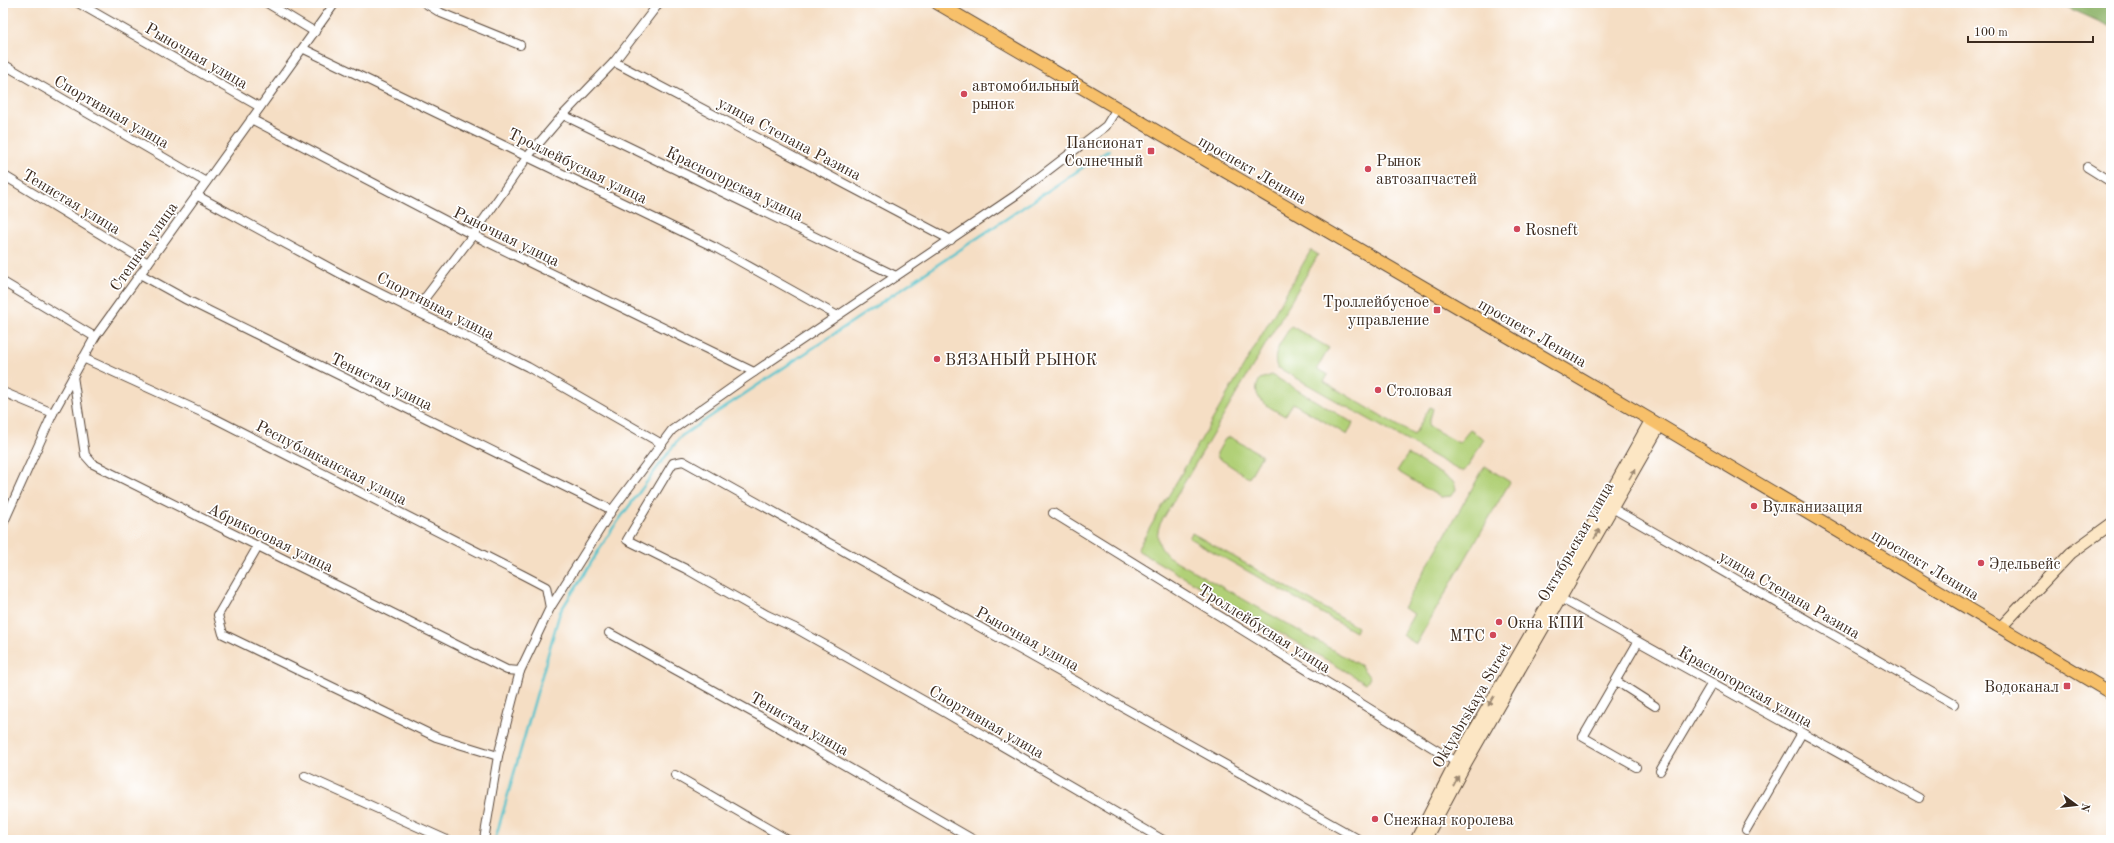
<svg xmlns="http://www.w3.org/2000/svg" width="2114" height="843" font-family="'Old Standard TT',serif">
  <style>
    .green { fill: #b1d077; stroke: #767d4a }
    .forest { fill: #8cb268; stroke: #646e43 }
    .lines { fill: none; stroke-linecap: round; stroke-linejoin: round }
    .stream { stroke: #56c3cc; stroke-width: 2.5 }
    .street-casing { stroke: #574537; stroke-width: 10 }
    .secondary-casing { stroke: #574537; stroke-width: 13 }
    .primary-casing { stroke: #574537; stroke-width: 14 }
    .street { stroke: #fff; stroke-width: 8 }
    .secondary { stroke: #fce6c4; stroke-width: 11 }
    .primary { stroke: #f7c06b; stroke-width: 12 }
    .oneway { fill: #9c8871 }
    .poi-dot { fill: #d1495b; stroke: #fff; stroke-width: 1.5 }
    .labels { text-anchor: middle; stroke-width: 3.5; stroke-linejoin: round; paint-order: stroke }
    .street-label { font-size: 16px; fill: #3b2a1e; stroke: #fff }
    .poi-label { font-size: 16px; fill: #3b2a1e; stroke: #fff; text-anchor: start }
  </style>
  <rect width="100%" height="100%" fill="#fff"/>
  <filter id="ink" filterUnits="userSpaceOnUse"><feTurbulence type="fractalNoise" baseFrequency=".025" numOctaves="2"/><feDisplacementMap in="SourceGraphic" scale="8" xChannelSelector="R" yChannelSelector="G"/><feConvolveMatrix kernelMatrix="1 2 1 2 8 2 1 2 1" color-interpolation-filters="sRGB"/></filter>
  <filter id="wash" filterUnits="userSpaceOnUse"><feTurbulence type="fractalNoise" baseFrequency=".012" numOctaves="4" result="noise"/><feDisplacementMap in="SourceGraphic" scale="16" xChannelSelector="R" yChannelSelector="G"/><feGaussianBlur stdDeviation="0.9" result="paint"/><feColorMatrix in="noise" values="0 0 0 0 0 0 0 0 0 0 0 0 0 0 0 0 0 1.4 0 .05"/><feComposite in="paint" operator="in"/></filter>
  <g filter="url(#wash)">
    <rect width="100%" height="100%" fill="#f5dec4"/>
    <g class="green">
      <path d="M 1311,250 L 1318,255 L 1160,524 C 1155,537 1158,547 1169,557 L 1361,666 L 1370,678 L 1366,683 L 1137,550 Z"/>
      <path d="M 1291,326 L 1329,348 L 1317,369 L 1328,375 L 1324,382 L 1414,435 L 1430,407 L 1433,409 L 1428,426 L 1459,443 L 1470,430 L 1484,439 L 1467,468 L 1463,471 L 1458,470 L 1277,367 C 1271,353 1284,338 1291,326 Z"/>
      <path d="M 1272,375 L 1353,423 L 1347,435 L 1293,403 L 1285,416 C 1270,407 1248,399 1260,379 Z"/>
      <polygon points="1230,437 1262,455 1249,478 1217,457 1217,453 1225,439"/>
      <polygon points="1408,454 1454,482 1456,489 1452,496 1440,497 1397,471"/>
      <polygon points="1485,466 1510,482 1416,644 1402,635 1414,614 1403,608"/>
      <polygon points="1192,533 1357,627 1355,632 1189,538"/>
    </g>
    <polygon class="forest" points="2058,3 2111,3 2111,27"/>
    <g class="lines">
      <polyline class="stream" points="495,840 560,612 613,528 680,437 1109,150"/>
    </g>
  </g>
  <g filter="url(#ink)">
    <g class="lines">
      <g class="street-casing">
        <g id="street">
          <polyline points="78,3 260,107"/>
          <polyline points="267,3 315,32"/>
          <polyline points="425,3 441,13 520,45"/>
          <polyline points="304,49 716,248 836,315"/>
          <polyline points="614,62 951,240"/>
          <polyline points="3,64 206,182"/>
          <polyline points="563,115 896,276"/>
          <polyline points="251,119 473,235 754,372"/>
          <polyline points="2087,167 2111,182"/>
          <polyline points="3,175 148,263"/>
          <polyline points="196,195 341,274 528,367 662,444"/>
          <polyline points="140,274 187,300 612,510"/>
          <polyline points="3,282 95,337"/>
          <polyline points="415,311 473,235 528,156 563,115 614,62 659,3"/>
          <polyline points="83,358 210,416 523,575 546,587 550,608"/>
          <polyline points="73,376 85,455 93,464 507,670 520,671"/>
          <polyline points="3,392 53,413"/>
          <polyline points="1612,508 1954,704"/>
          <polyline points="1053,513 1459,764"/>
          <polyline points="3,524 53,413 95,337 335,3"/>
          <polyline points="258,546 218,615 223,634 436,737 498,756"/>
          <polyline points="1560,598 1919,798"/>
          <polyline points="609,633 761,717 974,840"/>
          <polyline points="1616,681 1655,706"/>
          <polyline points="1636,767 1583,737 1638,642"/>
          <polyline points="1660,771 1712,683"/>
          <polyline points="675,775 788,840"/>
          <polyline points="305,776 447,840"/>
          <polyline points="1746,830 1802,733"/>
          <polyline points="484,840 498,756 520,671 550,608 612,510 672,430 744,379 1016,195 1106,126 1117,108"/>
          <polyline points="1163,840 944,712 795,628 767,615 686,569 627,540 673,463 683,461 1360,840"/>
        </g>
      </g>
      <g class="secondary-casing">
        <g id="secondary">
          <polyline points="2001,627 2071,553 2111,524"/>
          <polyline points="1416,840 1456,762 1553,595 1651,420"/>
          <polyline points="1425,840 1467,761 1660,425"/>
        </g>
      </g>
      <g class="primary-casing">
        <polyline id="primary" points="937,3 1651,420 2111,693"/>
      </g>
      <use href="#street" class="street"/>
      <use href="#secondary" class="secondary"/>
      <use href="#primary" class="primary"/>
    </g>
    <defs><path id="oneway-solid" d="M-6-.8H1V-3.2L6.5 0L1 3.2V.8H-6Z"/></defs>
    <g class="oneway">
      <use href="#oneway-solid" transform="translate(1632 474) rotate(-60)"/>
      <use href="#oneway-solid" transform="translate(1597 534) rotate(-60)"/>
      <use href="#oneway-solid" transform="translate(1491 701) rotate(120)"/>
      <use href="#oneway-solid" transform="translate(1456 781) rotate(-61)"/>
    </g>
  </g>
  <g class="poi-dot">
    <circle cx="964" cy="94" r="4"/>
    <rect x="1147" y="147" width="8" height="8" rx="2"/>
    <circle cx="1368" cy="169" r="4"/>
    <circle cx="1517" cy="229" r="4"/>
    <rect x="1433" y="306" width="8" height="8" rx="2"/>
    <circle cx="937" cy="359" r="4"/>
    <circle cx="1378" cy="390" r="4"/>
    <circle cx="1754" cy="506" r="4"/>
    <circle cx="1981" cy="563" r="4"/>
    <circle cx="1499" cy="622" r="4"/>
    <circle cx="1493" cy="635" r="4"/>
    <rect x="2063" y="682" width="8" height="8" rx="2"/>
    <circle cx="1375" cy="819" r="4"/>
  </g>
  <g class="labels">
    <g class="street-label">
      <text transform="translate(197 55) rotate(30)" y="6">Рыночная улица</text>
      <text transform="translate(112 111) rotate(30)" y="6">Спортивная улица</text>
      <text transform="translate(790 138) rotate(28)" y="6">улица Степана Разина</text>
      <text transform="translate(578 165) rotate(26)" y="6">Троллейбусная улица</text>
      <text transform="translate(1253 169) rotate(30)" y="6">проспект Ленина</text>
      <text transform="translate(735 183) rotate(26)" y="6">Красногорская улица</text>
      <text transform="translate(72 201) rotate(31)" y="6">Тенистая улица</text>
      <text transform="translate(507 236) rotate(26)" y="6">Рыночная улица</text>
      <text transform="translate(143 246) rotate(-55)" y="6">Степная улица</text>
      <text transform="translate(436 305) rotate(27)" y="6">Спортивная улица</text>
      <text transform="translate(1533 332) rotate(30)" y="6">проспект Ленина</text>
      <text transform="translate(382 381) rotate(26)" y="6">Тенистая улица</text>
      <text transform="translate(332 462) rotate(27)" y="6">Республиканская улица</text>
      <text transform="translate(271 537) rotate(26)" y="6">Абрикосовая улица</text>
      <text transform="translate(1575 541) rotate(-60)" y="6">Октябрьская улица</text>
      <text transform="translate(1926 564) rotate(31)" y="6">проспект Ленина</text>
      <text transform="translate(1790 594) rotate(30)" y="6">улица Степана Разина</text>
      <text transform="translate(1265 628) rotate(32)" y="6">Троллейбусная улица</text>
      <text transform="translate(1028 638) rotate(29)" y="6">Рыночная улица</text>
      <text transform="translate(1746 686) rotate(29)" y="6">Красногорская улица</text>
      <text transform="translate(1471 705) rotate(-60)" y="6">Oktyabrskaya Street</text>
      <text transform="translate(987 721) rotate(30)" y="6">Спортивная улица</text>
      <text transform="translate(800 723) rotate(30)" y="6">Тенистая улица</text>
    </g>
    <g class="poi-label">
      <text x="972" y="91">автомобильный<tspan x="972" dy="18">рынок</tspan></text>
      <text x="1143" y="148" text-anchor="end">Пансионат<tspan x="1143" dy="18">Солнечный</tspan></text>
      <text x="1376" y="166">Рынок<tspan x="1376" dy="18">автозапчастей</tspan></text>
      <text x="1525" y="235">Rosneft</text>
      <text x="1429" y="307" text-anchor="end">Троллейбусное<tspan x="1429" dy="18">управление</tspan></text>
      <text x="945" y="365">ВЯЗАНЫЙ РЫНОК</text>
      <text x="1386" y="396">Столовая</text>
      <text x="1762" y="512">Вулканизация</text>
      <text x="1989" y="569">Эдельвейс</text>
      <text x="1507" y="628">Окна КПИ</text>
      <text x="1485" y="641" text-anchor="end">МТС</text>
      <text x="2059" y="692" text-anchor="end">Водоканал</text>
      <text x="1383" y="825">Снежная королева</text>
    </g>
  </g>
  <rect width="2114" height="843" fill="none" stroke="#fff" stroke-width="16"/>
  <g transform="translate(2076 805) rotate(105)" stroke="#ffffff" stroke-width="3" paint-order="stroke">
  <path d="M0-3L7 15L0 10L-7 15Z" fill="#3b2a1e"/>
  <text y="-6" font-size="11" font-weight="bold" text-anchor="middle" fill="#3b2a1e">N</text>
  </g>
  <path d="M1968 36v6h125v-6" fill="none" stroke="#3b2a1e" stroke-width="2"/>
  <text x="1974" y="36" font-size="12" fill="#3b2a1e" stroke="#ffffff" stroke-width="3" paint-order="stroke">100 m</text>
</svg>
